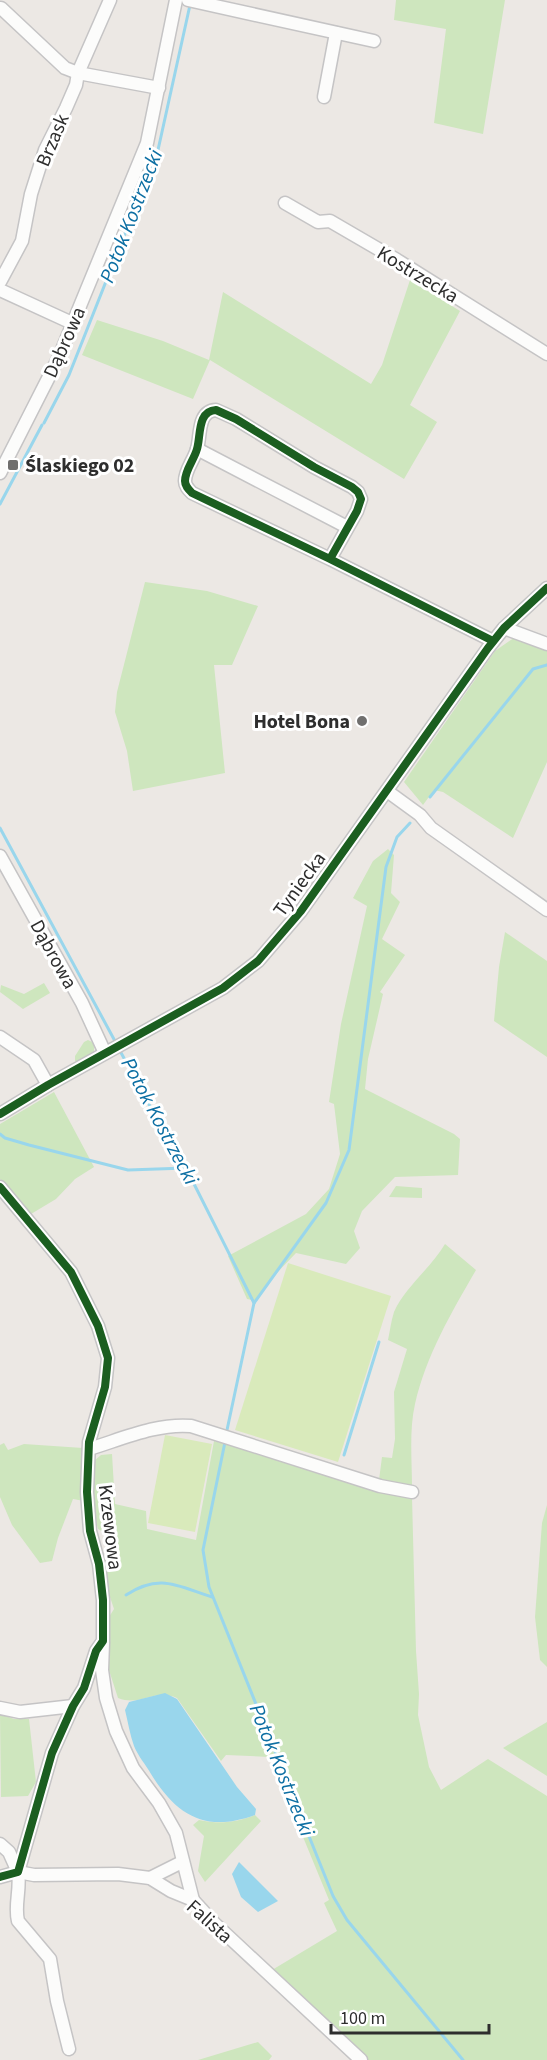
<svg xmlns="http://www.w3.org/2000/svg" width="547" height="2060" font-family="'Source Sans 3',sans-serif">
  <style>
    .green { fill: #cee6be }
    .pitch { fill: #d9eabb }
    .water { fill: #99d6ec }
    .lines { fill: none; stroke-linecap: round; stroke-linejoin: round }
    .stream { stroke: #99d6ec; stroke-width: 3 }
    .minor-casing { stroke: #c5c4c5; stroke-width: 15 }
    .minor { stroke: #fcfcfb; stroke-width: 12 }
    .cycleway-casing { stroke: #fff; stroke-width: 11 }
    .cycleway { stroke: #1b5e20; stroke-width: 8 }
    .poi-dot { fill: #706f6e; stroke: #fff; stroke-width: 2 }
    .labels { text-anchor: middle; stroke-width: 6; stroke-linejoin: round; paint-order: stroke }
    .street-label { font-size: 20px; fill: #2e2e2e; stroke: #fff }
    .poi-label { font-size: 20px; font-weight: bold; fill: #2e2e2e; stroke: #fff; text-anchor: start }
    .water-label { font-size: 21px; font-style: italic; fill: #0d6fa3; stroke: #fff }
  </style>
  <rect width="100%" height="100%" fill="#ece8e4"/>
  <g class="green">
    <polygon points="396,0 505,0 483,134 434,123 446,29 394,20"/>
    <polygon points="410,280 460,311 410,405 437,422 404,479 210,360 193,399 82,355 97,320 163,341 209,360 223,292 371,384 382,365"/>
    <polygon points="145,582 207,591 258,606 232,665 214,665 225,773 133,791 127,751 115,712 117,692"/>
    <polygon points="515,637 547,649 547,762 513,838 443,792 434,790 423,805 404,782 495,651"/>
    <polygon points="388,849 394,855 391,893 400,902 382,939 405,955 380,992 383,994 368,1059 365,1089 454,1134 460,1139 458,1175 395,1177 362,1211 354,1231 360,1248 346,1264 296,1253 271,1279 257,1301 247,1299 228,1256 306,1214 329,1189 340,1154 334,1104 329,1102 341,1024 367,906 353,898 373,861"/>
    <polygon points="505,932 547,961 547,1057 494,1021 499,967"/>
    <polygon points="44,983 50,993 23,1009 0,992 1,985 24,994"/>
    <polygon points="88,1040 94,1043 94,1052 80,1061 75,1061 75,1056 84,1042"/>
    <polygon points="54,1092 94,1167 75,1179 56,1199 31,1214 0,1179 0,1124"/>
    <polygon points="396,1186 422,1188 422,1198 389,1197"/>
    <path d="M 445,1244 L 476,1270 C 451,1313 426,1356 415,1404 C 409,1430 412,1461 412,1487 L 379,1480 L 382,1457 L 392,1458 L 395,1439 L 394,1392 L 407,1349 L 388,1340 C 390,1331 391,1321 394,1312 C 405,1287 431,1268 445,1244 Z"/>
    <path d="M 214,1441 L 412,1497 L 416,1651 L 419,1694 L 418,1715 L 429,1767 L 441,1790 L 488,1759 L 547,1796 L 547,2060 L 368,2060 L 272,1970 L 337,1931 L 324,1903 L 329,1900 L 270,1757 L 226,1755 L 221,1761 L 177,1698 C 154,1688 141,1707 118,1698 L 108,1667 L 109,1617 L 114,1609 L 105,1582 L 105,1565 L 116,1559 L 107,1534 L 98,1529 L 94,1514 L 94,1461 L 101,1455 L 112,1454 L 115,1504 L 146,1511 L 147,1529 L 196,1540 Z"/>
    <polygon points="4,1443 8,1450 24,1444 83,1448 84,1501 73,1499 58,1538 52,1561 40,1563 12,1525 0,1497 0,1445"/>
    <polygon points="547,1505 547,1667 540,1660 535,1617 542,1523"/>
    <polygon points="0,1714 14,1719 29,1719 36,1782 28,1796 1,1797"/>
    <polygon points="547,1722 547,1776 503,1748"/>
    <path d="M 255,1815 L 261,1821 L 205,1882 L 198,1871 L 204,1836 L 193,1825 L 199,1820 C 219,1824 235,1823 255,1815 Z"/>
    <polygon points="258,2042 272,2056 269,2060 198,2060"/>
  </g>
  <g class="pitch">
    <polygon points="288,1263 391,1296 338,1462 235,1430"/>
    <polygon points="165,1435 212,1444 195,1532 148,1523"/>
  </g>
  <g class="water">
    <path d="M 165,1693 L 177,1699 L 237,1787 L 256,1809 L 255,1815 C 206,1833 177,1816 151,1774 C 146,1765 138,1756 134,1746 C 130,1735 128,1722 125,1710 L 129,1702 Z"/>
    <polygon points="239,1862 278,1901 258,1912 241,1897 232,1874"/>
  </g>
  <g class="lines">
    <g class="stream">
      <polyline points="44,423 69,375 158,150 190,5"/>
      <polyline points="0,504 42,425"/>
      <polyline points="430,797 533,669 547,665"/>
      <polyline points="0,828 116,1043"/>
      <polyline points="119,1049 158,1121 186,1168 254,1303 227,1430"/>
      <polyline points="0,1134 5,1138 29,1145 128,1170 186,1168"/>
      <polyline points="254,1303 326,1203 349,1150 386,867 397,837 410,823"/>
      <polyline points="225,1442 203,1550 209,1587 333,1896 347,1920 463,2060"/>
      <polyline points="344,1455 379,1342"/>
      <path d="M 126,1595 C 160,1573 177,1586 212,1597"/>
    </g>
    <g class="minor-casing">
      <g id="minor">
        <polyline points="188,0 374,41"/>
        <polyline points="1,8 65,68 78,73 159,88"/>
        <polyline points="324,97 336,33"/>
        <polyline points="285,203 318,222 330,221 397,260 547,354"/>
        <polyline points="0,282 22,241 31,194 45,150 66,108 76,85 78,73 110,0"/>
        <polyline points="0,290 72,323"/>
        <polyline points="197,449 347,527"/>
        <polyline points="0,473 59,357 147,143 176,0"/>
        <path d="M 330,559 L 192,493 C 188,489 185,486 185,481 C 185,470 194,460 197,449 C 201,436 197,411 216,410 L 236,419 L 314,467 L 352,487 L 358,492 L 361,499 L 357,511 L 330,559 L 493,641"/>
        <polyline points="504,628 547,644"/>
        <polyline points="387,791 420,815 431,828 547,910"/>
        <polyline points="0,856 82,1003 105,1053"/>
        <polyline points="0,1037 34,1060 48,1085"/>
        <polyline points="0,1114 48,1085 223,988 258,961 301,911 488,648 504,628 547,588"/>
        <polyline points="0,1187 71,1272 98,1326 108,1358 105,1387 89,1442 87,1492 90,1531 99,1564 103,1600 103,1641 96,1651 84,1688 73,1706 52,1753 18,1872 0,1877"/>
        <path d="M 89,1449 C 122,1439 157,1423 191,1426 L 380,1486 L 412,1492"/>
        <polyline points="103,1643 102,1670 106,1698 116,1731 133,1768 159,1803 176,1833 193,1900"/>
        <polyline points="0,1708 20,1712 73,1706"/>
        <polyline points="0,1844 9,1852 18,1872 34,1875 118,1874 150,1878 171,1891 193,1900 214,1923 361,2060"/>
        <path d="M 18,1872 C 21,1889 14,1905 18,1921 L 50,1959 L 57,2001 L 69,2049"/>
        <polyline points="150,1878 182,1862"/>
      </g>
    </g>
    <use href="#minor" class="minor"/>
    <g class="cycleway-casing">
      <g id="cycleway">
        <path d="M 330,559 L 192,493 C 188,489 185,486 185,481 C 185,470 194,460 197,449 C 201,436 197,411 216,410 L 236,419 L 314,467 L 352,487 L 358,492 L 361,499 L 357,511 L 330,559 L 493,641"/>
        <polyline points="0,1114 48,1085 223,988 258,961 301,911 488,648 504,628 547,588"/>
        <polyline points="0,1187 71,1272 98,1326 108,1358 105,1387 89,1442 87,1492 90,1531 99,1564 103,1600 103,1641 96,1651 84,1688 73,1706 52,1753 18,1872 0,1877"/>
      </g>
    </g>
    <use href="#cycleway" class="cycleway"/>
  </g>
  <g class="poi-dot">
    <rect x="7" y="459" width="12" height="12" rx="3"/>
    <circle cx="362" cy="721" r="6"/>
  </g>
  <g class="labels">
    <g class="street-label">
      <text transform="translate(52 140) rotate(-67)" y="7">Brzask</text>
      <text transform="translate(418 274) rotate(31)" y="7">Kostrzecka</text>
      <text transform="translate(64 342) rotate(-66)" y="7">Dąbrowa</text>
      <text transform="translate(299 884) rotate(-54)" y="7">Tyniecka</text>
      <text transform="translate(54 954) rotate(61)" y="7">Dąbrowa</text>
      <text transform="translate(111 1527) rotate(83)" y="7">Krzewowa</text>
      <text transform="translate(210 1921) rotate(42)" y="7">Falista</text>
    </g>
    <g class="poi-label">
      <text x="25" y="472">Ślaskiego 02</text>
      <text x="350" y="728" text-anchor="end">Hotel Bona</text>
    </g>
    <g class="water-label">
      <text transform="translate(131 216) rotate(-69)" y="7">Potok Kostrzecki</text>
      <text transform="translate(160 1121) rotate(62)" y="7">Potok Kostrzecki</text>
      <text transform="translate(282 1770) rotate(68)" y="7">Potok Kostrzecki</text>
    </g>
  </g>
  <path d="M331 2024v9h158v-9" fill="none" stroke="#2e2e2e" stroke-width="3"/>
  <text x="340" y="2024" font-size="18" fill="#2e2e2e" stroke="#ffffff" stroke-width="4.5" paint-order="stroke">100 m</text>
</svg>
